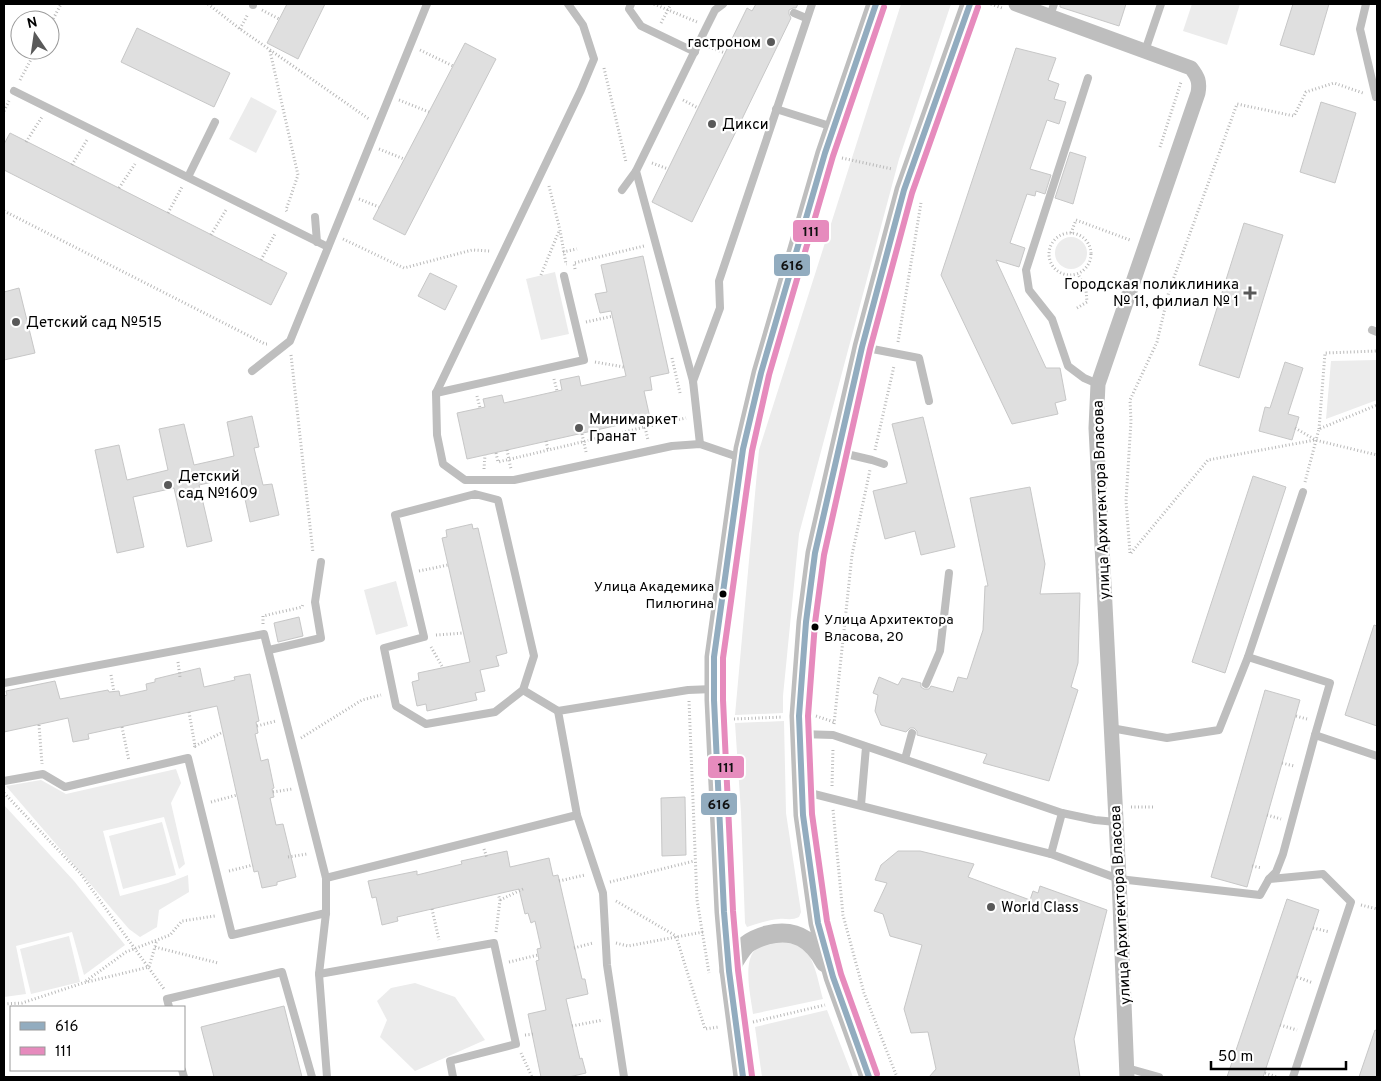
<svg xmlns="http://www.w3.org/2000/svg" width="1381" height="1081" font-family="Overpass,sans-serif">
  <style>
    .green { fill: #ececec }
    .building { fill: #dfdfdf; stroke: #c7c7c7 }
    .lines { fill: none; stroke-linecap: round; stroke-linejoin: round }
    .path { stroke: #b9b9b9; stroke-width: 3; stroke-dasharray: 1 2.5; stroke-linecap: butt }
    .service { stroke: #bebebe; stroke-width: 8 }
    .minor { stroke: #bebebe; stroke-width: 15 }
    .tertiary { stroke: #bebebe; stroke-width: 19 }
    .bus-1-casing { stroke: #fff; stroke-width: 10 }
    .bus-2-casing { stroke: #fff; stroke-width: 10 }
    .bus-1 { stroke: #92acbf; stroke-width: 6 }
    .bus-2 { stroke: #e68bbd; stroke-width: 6 }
    .poi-dot { fill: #595959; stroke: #fff; stroke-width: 2 }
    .bus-dot { fill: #000; stroke: #fff; stroke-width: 2 }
    .labels { text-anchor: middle; stroke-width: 4.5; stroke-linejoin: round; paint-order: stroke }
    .bus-label { font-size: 14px; fill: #000; stroke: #fff; text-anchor: end }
    .poi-label { font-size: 15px; fill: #000; stroke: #fff; text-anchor: start }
    .street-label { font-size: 15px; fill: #000; stroke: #fff }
    .line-badge { stroke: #fff; stroke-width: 2 }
    .pale-badge-label { font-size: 14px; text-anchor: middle; font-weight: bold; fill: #111 }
  </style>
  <rect width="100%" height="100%" fill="#fff"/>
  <g class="green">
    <polygon points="901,4 951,4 899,159 799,534 783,696 783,713 735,715 759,450"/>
    <polygon points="1192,4 1240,4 1227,45 1183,31"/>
    <polygon points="251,97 277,111 256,153 229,139"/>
    <circle cx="1071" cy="253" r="16"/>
    <polygon points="555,272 569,334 541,340 526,279"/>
    <polygon points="1377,360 1377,400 1326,419 1331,361"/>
    <polygon points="396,581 408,626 376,635 364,590"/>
    <path d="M 784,721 L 786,813 L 801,912 L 799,917 C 791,921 786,918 779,919 C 767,920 757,924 747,927 L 745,923 L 741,812 L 735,723 Z"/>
    <polygon points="176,769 181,783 171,803 185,864 179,869 164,817 103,831 120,896 168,883 188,875 189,892 159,910 157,927 140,937 129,929 6,786 41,780 66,794"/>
    <polygon points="4,805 74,881 125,945 84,975 72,932 16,946 26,994 4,997"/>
    <polygon points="162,822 176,875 123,889 109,836"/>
    <polygon points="69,936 80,982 31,994 20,949"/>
    <path d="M 775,939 C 783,941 792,942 799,945 C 815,955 818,982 823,999 L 753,1014 C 751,998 743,965 754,951 C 759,946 769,943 775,939 Z"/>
    <polygon points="415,983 455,997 485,1040 415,1071 380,1037 387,1020 377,1001 391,988"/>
    <polygon points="827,1010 853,1077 762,1077 755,1027"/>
  </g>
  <g class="building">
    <polygon points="287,4 325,4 298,59 267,43"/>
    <polygon points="756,4 798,4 796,8 793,8 789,10 789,14 791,18 692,222 652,202 747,8 752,11"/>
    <polygon points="1060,4 1126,4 1119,26 1060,7"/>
    <polygon points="1293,4 1329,4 1314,55 1280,45"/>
    <polygon points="137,28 230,73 214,107 121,62"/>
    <polygon points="465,43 496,59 405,235 373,219"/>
    <polygon points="1016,48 1056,58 1048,80 1059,84 1054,99 1066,102 1059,124 1047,120 1030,169 1051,175 1045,194 1036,191 1035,196 1027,194 1010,243 1025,248 1019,267 996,260 1046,368 1060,368 1066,400 1055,403 1058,414 1012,424 941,275"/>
    <polygon points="1321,102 1356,113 1335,183 1300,172"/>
    <polygon points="10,133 287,273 271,305 4,170 4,144"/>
    <polygon points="1070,152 1086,157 1073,204 1055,198"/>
    <polygon points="1244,223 1283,235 1239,378 1199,365"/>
    <polygon points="643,256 669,373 650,377 652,390 644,391 650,418 467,459 457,413 485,407 483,399 502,395 504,403 562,390 560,380 579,376 581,386 626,376 611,311 600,313 595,294 607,292 601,265"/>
    <polygon points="430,273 457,286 445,310 418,296"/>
    <polygon points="19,288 35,353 4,360 4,292"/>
    <polygon points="1285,362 1303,368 1288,414 1299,417 1292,440 1259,431 1265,407 1270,408"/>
    <polygon points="252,416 259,447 254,448 263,485 272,484 279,515 250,522 240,476 199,485 212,541 187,547 174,488 133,497 144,547 117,553 95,450 119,445 127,480 168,470 159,429 184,424 194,465 234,456 227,422"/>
    <polygon points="923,417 955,547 921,555 915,531 885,539 873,491 907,483 892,424"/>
    <polygon points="1253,476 1286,487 1225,673 1192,662"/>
    <polygon points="1030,487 1045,564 1040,594 1080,593 1078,663 1071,687 1078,690 1049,781 983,763 987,754 917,735 917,731 914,728 910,728 906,732 881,725 875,711 878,695 873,693 879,677 898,685 902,678 921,683 921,687 924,689 929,689 931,686 953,692 958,677 967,679 983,630 985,586 988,586 970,498"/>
    <polygon points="472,524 473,529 478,528 507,653 496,656 499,666 480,670 485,691 475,693 477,700 427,711 426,704 417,706 412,682 419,680 418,673 470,662 442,538 447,537 446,530"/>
    <polygon points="299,617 303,636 278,642 274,623"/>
    <polygon points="1374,625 1377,626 1377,726 1345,715"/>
    <polygon points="200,668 204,687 235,680 234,677 250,674 259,721 256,722 258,733 255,734 261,761 268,759 274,788 272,789 274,797 270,798 276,825 283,824 296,877 277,882 277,885 262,888 258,871 254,872 217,706 88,734 89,739 73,742 68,718 4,732 4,696 7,695 6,691 55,681 60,699 108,690 109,692 119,691 120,696 147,690 146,684 155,682 155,679"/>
    <polygon points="1265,690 1300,700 1247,887 1211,877"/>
    <polygon points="685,797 686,855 662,856 661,798"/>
    <polygon points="507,851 510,867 549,858 553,876 558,875 582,979 585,979 588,994 566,999 580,1059 582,1058 586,1073 569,1077 541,1077 528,1014 546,1010 536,961 539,960 537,949 541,948 535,921 531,923 528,913 525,914 519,889 397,917 398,921 382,925 376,897 372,898 368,881 417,871 417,875 462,864 461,861"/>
    <polygon points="898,851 920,851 974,864 968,877 1030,900 1033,891 1038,893 1040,886 1107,910 1074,1039 1080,1077 929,1077 936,1069 928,1032 911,1033 904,1009 922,945 890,936 883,914 874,911 887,883 875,880 881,865"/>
    <polygon points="1287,899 1319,910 1263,1077 1227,1077"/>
    <polygon points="284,1006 302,1077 214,1077 201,1027"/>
    <polygon points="1375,1030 1377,1031 1377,1077 1359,1077"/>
  </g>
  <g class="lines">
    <g class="path">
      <polyline points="208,4 240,29 369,119"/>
      <polyline points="654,4 697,22"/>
      <polyline points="991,4 1002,8"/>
      <polyline points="262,10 279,19"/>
      <polyline points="661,23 671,4"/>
      <polyline points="50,25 61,4"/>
      <polyline points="240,29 248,14"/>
      <polyline points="709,47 725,53"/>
      <polyline points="420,50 453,66"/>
      <polyline points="270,51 298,175 286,210 288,213"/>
      <polyline points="604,68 626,162"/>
      <polyline points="20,80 36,50"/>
      <polyline points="399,100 429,112"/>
      <polyline points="683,100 698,108"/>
      <polyline points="4,111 9,101"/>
      <polyline points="26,142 42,117"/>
      <polyline points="1160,147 1181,82"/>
      <polyline points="379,149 404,159"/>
      <polyline points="842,158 892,169"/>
      <polyline points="652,163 668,169"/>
      <polyline points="72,165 87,140"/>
      <polyline points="549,186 560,230 566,264 567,264"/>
      <polyline points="119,188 135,164"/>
      <polyline points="359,199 379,207"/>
      <polyline points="4,211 265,344 267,344"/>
      <polyline points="168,213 182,187"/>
      <circle cx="1070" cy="254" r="21"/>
      <polyline points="1071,233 1076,220 1130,240"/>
      <polyline points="211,235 226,210"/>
      <polyline points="343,239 404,268 472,250 490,251"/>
      <polyline points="563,252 577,249"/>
      <polyline points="261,260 275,234"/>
      <polyline points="575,269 574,263 644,246"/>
      <polyline points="541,275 559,231"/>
      <polyline points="1077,308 1087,302 1086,290 1078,274"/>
      <polyline points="586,322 613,316"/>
      <polyline points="898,342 921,203"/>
      <polyline points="291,355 313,553"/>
      <polyline points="672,358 680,393"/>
      <polyline points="595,362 624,367"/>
      <polyline points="554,379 557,391"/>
      <polyline points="477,396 480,408"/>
      <polyline points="643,420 645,427 686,418"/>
      <polyline points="1295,428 1314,439"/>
      <polyline points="1319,429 1325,353 1377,351"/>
      <polyline points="582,434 586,452"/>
      <polyline points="546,441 548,450"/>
      <polyline points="507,450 511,469"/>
      <polyline points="875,450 894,366"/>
      <polyline points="496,453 498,462 645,427 648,440"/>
      <polyline points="484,469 485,455"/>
      <polyline points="1305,482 1319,429 1377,405"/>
      <polyline points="1130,553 1126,501 1131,421 1130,400 1157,342 1169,291 1237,104 1294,116 1306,92 1334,83 1363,93"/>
      <polyline points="1131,553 1208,460 1315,440 1377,455"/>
      <polyline points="419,571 448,565"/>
      <polyline points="263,624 263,616 302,607 303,604"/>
      <polyline points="436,635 463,633"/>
      <polyline points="431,647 443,668"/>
      <polyline points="178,662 180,677"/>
      <polyline points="111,675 114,692"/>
      <polyline points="689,701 697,900 709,973"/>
      <polyline points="189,712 195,746 194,748"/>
      <polyline points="816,716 834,722"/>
      <polyline points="1296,716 1307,719"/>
      <polyline points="734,719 783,717"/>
      <polyline points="834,724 852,555 870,470"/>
      <polyline points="39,725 42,764"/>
      <polyline points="257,726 276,721"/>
      <polyline points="122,727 129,761"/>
      <polyline points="301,738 362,700 381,695"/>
      <polyline points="195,746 223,732"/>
      <polyline points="1282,763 1294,766"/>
      <polyline points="832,786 833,748"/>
      <polyline points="273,792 292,789"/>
      <polyline points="4,793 80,873 164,989"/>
      <polyline points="211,802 237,795"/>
      <polyline points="1131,807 1155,807"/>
      <polyline points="833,810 843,915 864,993 897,1077"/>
      <polyline points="1267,815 1281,819"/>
      <polyline points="484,849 487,858"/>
      <polyline points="288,857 307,854"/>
      <polyline points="1252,866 1262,868"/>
      <polyline points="229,871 253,865"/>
      <polyline points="559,881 585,875"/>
      <polyline points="610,882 694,861"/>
      <polyline points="500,900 523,889"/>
      <polyline points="616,901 676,936 705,1029 719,1027"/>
      <polyline points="1361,905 1377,909"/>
      <polyline points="432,909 439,940"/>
      <polyline points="1313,928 1330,932"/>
      <polyline points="496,932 500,900 498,894"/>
      <polyline points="616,943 628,946 703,932"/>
      <polyline points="155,947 218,963"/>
      <polyline points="574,948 593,943"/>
      <polyline points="509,962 538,955"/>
      <polyline points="1297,977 1313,983"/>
      <polyline points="86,981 126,952 170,935 182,921 215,916"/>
      <polyline points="4,1004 22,1003 83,983 149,967 157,940"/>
      <polyline points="753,1022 825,1005"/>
      <polyline points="1280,1025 1297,1030"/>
      <polyline points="572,1026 603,1020"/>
      <polyline points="525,1035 535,1034"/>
      <polyline points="521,1053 532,1077"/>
      <polyline points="1265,1073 1277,1077"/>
    </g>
    <g class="service">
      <polyline points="568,4 583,25 594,59 581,90 436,393 437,435 443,464 465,480 514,480 672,446 700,444 741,458"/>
      <polyline points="631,4 629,9 641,26 695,52"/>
      <polyline points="1366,4 1360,29 1376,97"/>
      <polyline points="253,5 253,4"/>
      <polyline points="794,13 806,18"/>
      <polyline points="1050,16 1054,4"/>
      <polyline points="1145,51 1161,4"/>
      <polyline points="1088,78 1026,270 1029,290 1052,319 1068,366 1084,378 1098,384"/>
      <polyline points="14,91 328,247"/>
      <polyline points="776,109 833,127"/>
      <polyline points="188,177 215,122"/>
      <polyline points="622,190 636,171"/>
      <polyline points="315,217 317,242"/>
      <polyline points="1372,330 1377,332"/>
      <polyline points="862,347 919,358 929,401"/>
      <polyline points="252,371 290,341 427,4"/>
      <polyline points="693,381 720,308 719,281 812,4"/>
      <polyline points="436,393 584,360 564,276"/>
      <polyline points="700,444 693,381 636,171 707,26 715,10 723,4"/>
      <polyline points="838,452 872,460 884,464"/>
      <polyline points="269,650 321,638 315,602 321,562"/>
      <polyline points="1248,657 1303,492"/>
      <polyline points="4,683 264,634 326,878 326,913 319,974 327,1077"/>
      <polyline points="926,684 940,651 949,573"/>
      <polyline points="523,690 495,712 426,724 396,706 384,648 424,637 395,515 475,494 498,500 534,656 523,690 558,711"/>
      <polyline points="1111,728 1167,738 1219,730 1248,657 1330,683 1315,735 1377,756"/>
      <polyline points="800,734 833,735 1062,813 1095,820 1116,822"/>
      <polyline points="905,759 912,733"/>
      <polyline points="4,781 43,774 65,787 188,758 232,935 326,913"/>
      <polyline points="802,791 1051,854 1119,879 1260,895 1269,879 1323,874 1351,902 1293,1077"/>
      <polyline points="861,805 866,747"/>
      <polyline points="577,815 603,893 607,965 624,1077"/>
      <polyline points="1051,854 1062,813"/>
      <polyline points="326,878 577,815 558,711 688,690 713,689"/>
      <polyline points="1269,879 1276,872 1283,854 1315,735"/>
      <polyline points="319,974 494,943 516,1044 450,1061 453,1077"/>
      <polyline points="169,1007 167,999 282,972 312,1077"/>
      <polyline points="1127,1068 1159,1077"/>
      <polyline points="182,1070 184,1077"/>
    </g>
    <path class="minor" d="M 1016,4 L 1191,68 C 1198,77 1200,82 1198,93 L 1098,384 L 1096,428 L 1119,879 L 1127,1077"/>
    <g class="tertiary">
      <path d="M 729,971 C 734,962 739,952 746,945 C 752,940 760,937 767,935 C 795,928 812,939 825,963"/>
      <polyline points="743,1077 729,971 724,912 714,700 714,657 743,449 761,373 825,153 876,4"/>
      <polyline points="869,1077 833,977 818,923 803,815 799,716 806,622 815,553 862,347 904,190 970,4"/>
    </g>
    <g class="bus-1-casing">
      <g id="bus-1">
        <polyline points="743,1077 729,971 724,912 714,700 714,657 743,449 761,373 825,153 876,4"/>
        <polyline points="869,1077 833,977 818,923 803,815 799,716 806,622 815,553 862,347 904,190 970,4"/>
      </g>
    </g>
    <g class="bus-2-casing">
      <g id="bus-2">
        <polyline points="877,1074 841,974 827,921 812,814 808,716 815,623 824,555 870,349 912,193 978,7"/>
        <polyline points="752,1076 738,970 733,911 723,700 723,658 752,451 769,375 833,156 884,7"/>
      </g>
    </g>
    <use href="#bus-1" class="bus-1"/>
    <use href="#bus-2" class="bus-2"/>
  </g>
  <g class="poi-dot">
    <circle cx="771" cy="42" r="5"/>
    <circle cx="712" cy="124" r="5"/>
    <path d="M1247.5 285.5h5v5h5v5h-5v5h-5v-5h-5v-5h5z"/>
    <circle cx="16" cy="322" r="5"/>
    <circle cx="579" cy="428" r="5"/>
    <circle cx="168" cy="485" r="5"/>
    <circle cx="991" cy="907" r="5"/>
  </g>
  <g class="bus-dot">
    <circle cx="723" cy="594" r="4.5"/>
    <circle cx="815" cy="627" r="4.5"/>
  </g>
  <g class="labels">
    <g class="bus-label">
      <text x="714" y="591">Улица Академика<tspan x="714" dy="17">Пилюгина</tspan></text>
      <text x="824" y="624" text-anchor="start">Улица Архитектора<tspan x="824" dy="17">Власова, 20</tspan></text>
    </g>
    <g class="poi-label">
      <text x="761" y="47" text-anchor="end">гастроном</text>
      <text x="722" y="129">Дикси</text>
      <text x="1239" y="289" text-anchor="end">Городская поликлиника<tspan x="1239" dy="17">№ 11, филиал № 1</tspan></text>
      <text x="26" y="327">Детский сад №515</text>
      <text x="589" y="424">Минимаркет<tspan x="589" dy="17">Гранат</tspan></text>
      <text x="178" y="481">Детский<tspan x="178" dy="17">сад №1609</tspan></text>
      <text x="1001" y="912">World Class</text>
    </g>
    <g class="street-label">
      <text transform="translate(1101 500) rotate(-92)" y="5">улица Архитектора Власова</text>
      <text transform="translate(1120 905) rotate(-93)" y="5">улица Архитектора Власова</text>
    </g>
  </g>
  <g class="line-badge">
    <rect x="792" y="219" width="38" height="24" rx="5" fill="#e68bbd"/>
    <rect x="773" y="253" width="38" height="24" rx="5" fill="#92acbf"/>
    <rect x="707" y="755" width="38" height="24" rx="5" fill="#e68bbd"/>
    <rect x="700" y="792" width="38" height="24" rx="5" fill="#92acbf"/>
  </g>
  <g class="pale-badge-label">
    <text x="811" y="236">111</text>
    <text x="792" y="270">616</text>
    <text x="726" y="772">111</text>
    <text x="719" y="809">616</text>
  </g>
  <rect width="1381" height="1081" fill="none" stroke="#000000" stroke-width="10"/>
  <rect x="10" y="1006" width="175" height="65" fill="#ffffff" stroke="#999999"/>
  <rect x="20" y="1022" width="25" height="8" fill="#92acbf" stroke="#999999"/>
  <text x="55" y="1031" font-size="15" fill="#000000">616</text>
  <rect x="20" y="1047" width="25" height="8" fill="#e68bbd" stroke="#999999"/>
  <text x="55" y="1056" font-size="15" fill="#000000">111</text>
  <g transform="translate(35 35) rotate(347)"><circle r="24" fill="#ffffff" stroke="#999999"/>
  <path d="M0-4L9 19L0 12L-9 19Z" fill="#595959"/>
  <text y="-8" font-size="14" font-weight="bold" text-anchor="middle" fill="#000000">N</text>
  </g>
  <path d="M1211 1061v8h135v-8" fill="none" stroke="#000000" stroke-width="2.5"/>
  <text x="1218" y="1061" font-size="15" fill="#000000" stroke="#ffffff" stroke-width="4" paint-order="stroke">50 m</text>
</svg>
